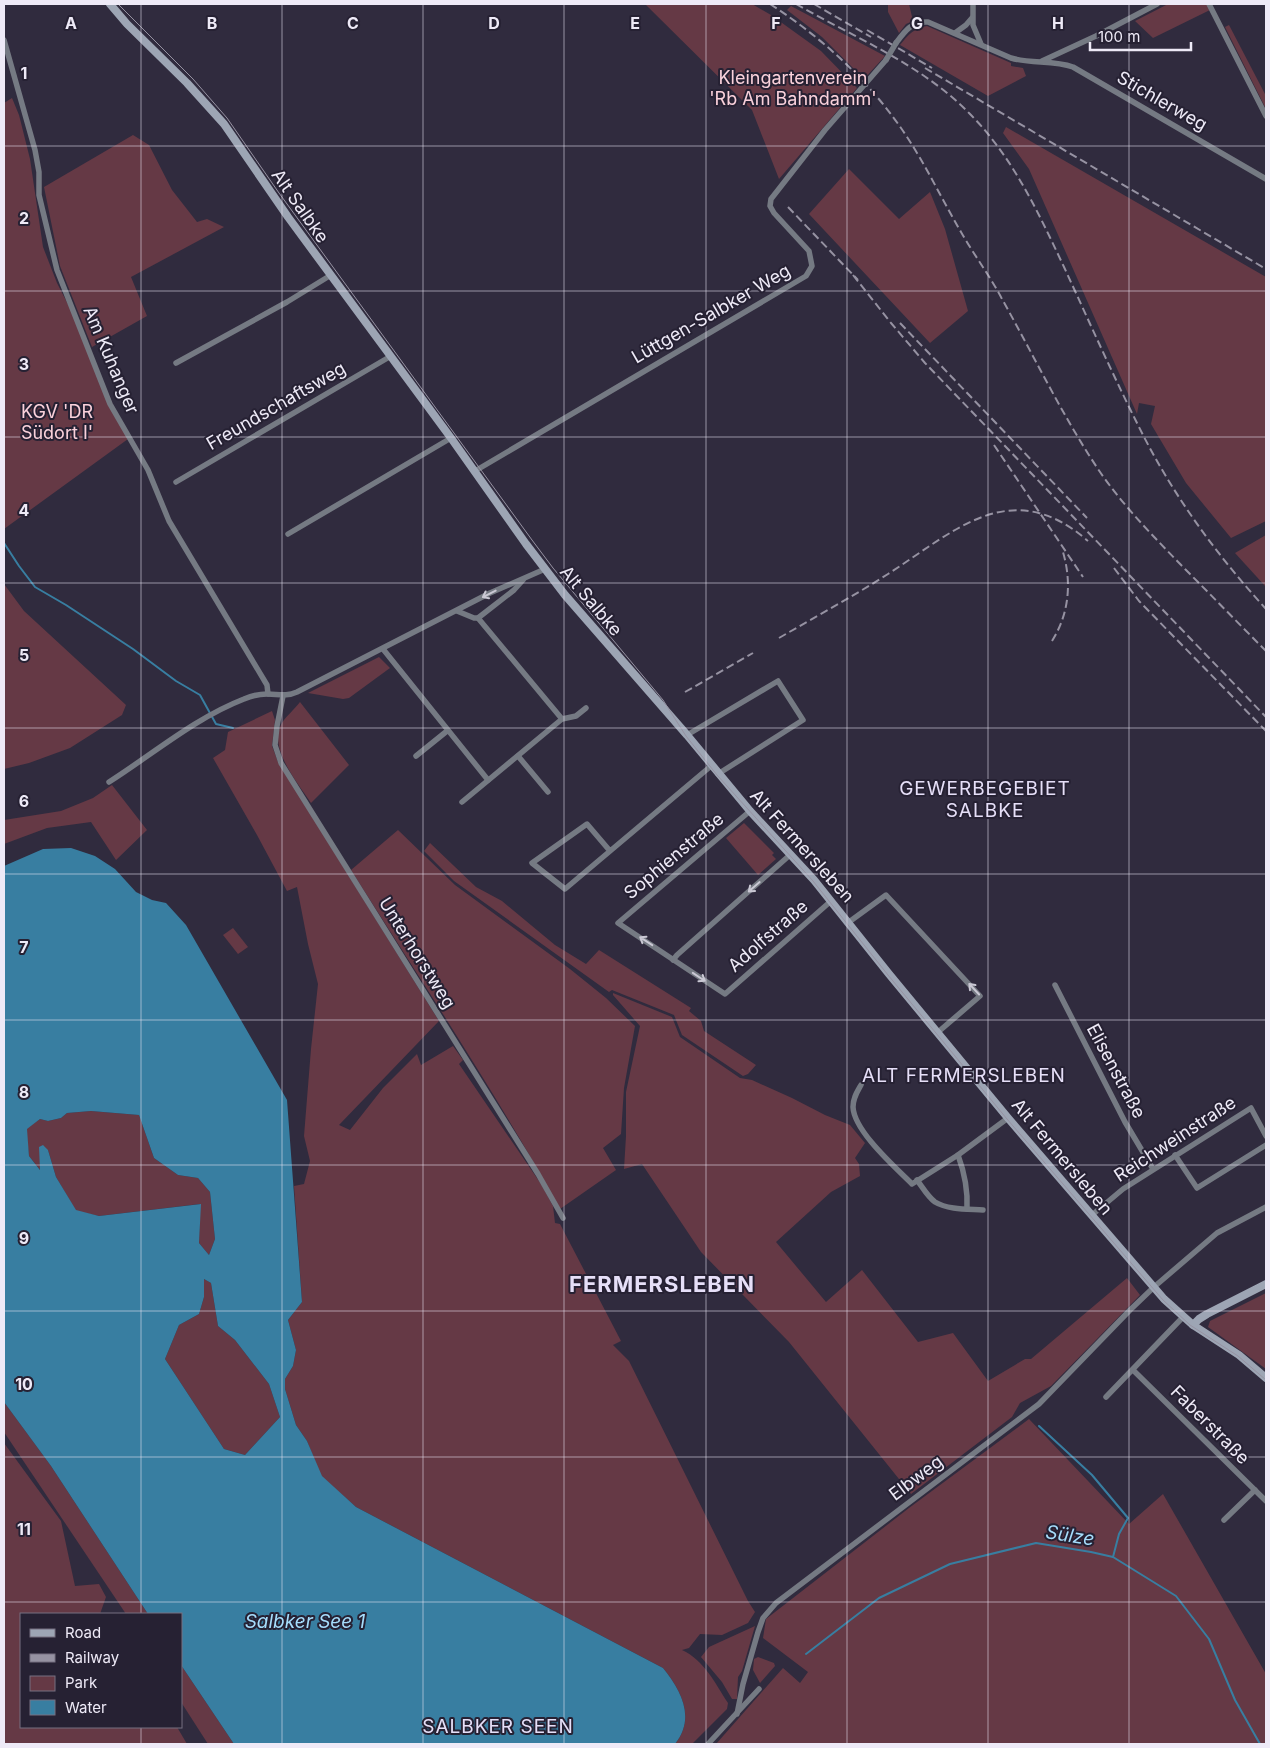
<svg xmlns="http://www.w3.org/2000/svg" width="1270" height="1748" font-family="Inter,sans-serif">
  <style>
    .green { fill: #653945 }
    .water { fill: #387ea1; fill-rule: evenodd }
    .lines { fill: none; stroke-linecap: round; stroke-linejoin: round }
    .stream { stroke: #387ea1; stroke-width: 2 }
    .street { stroke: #757a83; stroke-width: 5.5 }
    .secondary { stroke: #9da5b4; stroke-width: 8 }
    .tram { stroke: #9692a2; stroke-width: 1 }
    .rail { stroke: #9692a2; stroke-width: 2; stroke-dasharray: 8 4; stroke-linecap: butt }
    .street-bridge { stroke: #757a83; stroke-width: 5.5 }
    .oneway { stroke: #cac8d4 }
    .grid { fill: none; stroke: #eeeaf7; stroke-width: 1; stroke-opacity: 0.55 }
    .labels { text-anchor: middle; stroke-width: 4; stroke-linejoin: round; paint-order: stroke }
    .park-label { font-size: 18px; fill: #fad1db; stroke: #262133 }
    .street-label { font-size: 18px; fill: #eeeaf7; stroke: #262133 }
    .neighbourhood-label { font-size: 19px; letter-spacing: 1px; fill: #e6dff8; stroke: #262133 }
    .water-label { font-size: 19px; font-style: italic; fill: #a6ddfc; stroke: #262133 }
    .district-label { font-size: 22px; font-weight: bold; letter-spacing: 1px; fill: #e6dff8; stroke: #262133 }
    .grid-label { font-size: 16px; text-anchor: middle; font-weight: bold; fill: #eeeaf7; stroke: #262133; stroke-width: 4; stroke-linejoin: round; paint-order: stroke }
  </style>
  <rect width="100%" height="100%" fill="#302b3e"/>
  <g class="green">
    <polygon points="645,4 752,4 771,15 821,51 857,88 779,179 752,110"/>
    <polygon points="888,4 909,4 913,21 906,24 899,33 888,12"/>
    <polygon points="1168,4 1207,4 1210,10 1153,38 1135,21"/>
    <polygon points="791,6 885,56 864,79 822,37 787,10"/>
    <polygon points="1229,25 1266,96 1266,109 1225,27"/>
    <path d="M 927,26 L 1011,63 L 1011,66 L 1023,68 L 1026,76 L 988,96 L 900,45 C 908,35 914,28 927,26 Z"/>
    <polygon points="12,98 19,115 30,159 43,247 57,283 75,318 128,439 4,529 4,103"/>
    <polygon points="1006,127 1266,277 1266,521 1231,538 1186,483 1151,424 1155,406 1139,403 1137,414 1029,169 1003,133"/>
    <polygon points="133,135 149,145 172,190 197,222 207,219 224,227 131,277 147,316 92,347 60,266 44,187"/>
    <polygon points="849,169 899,219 930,192 945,229 968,311 930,343 809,214"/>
    <polygon points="1266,535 1266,587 1235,553"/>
    <polygon points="4,584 24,611 126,705 122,715 70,748 29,763 4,769"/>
    <polygon points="379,657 390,668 349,698 343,699 308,693"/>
    <path d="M 300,702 L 349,765 L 311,803 C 298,783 267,747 282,723 C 287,715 295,709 300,702 Z"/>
    <path d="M 272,711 L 275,720 L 272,746 L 278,762 L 439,1021 L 339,1125 L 350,1130 L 383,1088 L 417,1054 L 421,1065 L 453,1046 L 463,1060 L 459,1064 L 541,1184 L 553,1206 L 555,1223 L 560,1224 L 621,1341 L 613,1345 L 629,1361 L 748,1601 L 755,1612 L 748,1623 L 722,1635 L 700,1634 L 689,1648 L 682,1650 C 704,1660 715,1683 728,1703 L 727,1709 L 692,1744 L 675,1744 C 696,1718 681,1690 663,1668 L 356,1507 L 321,1476 L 307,1441 L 296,1425 L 285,1389 L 285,1379 L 293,1366 L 296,1350 L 288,1320 L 302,1302 L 294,1186 L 304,1184 L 310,1161 L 304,1136 L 311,1049 L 318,984 L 308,944 L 297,887 L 287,891 L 257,835 L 213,758 L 225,750 L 228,732 Z"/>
    <polygon points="112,785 147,830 116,860 91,822 47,828 4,844 4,820 61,811 93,798"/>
    <polygon points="744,823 774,853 772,855 776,859 758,875 726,838"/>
    <path d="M 398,830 L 455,885 L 570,969 L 606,998 L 635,1026 L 624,1088 L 621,1134 L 603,1148 L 616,1170 L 560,1209 C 496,1093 422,982 351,870 Z"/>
    <polygon points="430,843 476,887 502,901 555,945 586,964 599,950 691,1008 689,1011 701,1021 704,1031 756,1065 748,1074 743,1076 682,1035 674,1015 612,990 609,992 454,881 424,851"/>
    <polygon points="233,928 248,947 238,954 223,935"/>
    <polygon points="613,993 672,1017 680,1037 740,1078 752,1080 792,1098 825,1115 850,1125 865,1143 855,1158 859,1164 860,1176 831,1192 776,1242 826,1302 862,1270 918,1342 953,1333 988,1381 1025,1359 1031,1359 1127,1278 1140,1295 1051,1386 1020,1403 1012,1417 911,1494 789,1342 701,1252 642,1164 624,1169 626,1136 626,1092 640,1026 613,995"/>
    <polygon points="91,1111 139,1115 154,1158 178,1175 198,1178 210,1192 215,1239 209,1255 199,1243 200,1204 99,1216 76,1211 56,1177 48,1150 41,1171 29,1156 26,1129 40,1119 48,1121 61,1118 67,1113"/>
    <polygon points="204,1279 211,1283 218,1326 235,1340 269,1384 280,1417 245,1455 224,1449 165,1359 179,1325 199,1314 204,1297"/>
    <polygon points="1266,1293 1266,1369 1208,1327 1210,1321"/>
    <polygon points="4,1402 51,1466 148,1614 126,1614 4,1432"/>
    <polygon points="1029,1419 1129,1524 1163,1494 1266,1674 1266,1744 716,1744 783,1668 800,1683 808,1672 763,1638 766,1619 909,1508"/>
    <polygon points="4,1443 61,1521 75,1586 99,1584 106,1597 100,1614 21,1614 21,1727 177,1727 187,1744 4,1744"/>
    <polygon points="755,1626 742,1671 738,1677 737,1699 732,1699 722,1682 701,1657 709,1647"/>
    <polygon points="758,1657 774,1663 775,1666 760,1683 753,1670 754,1659"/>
    <polygon points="181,1665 234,1744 208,1744 181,1702"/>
  </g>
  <path class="water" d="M 71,848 L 95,856 L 115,869 L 136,892 L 152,900 L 166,903 L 186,925 L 287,1100 L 302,1302 L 288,1320 L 296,1350 L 293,1366 L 285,1379 L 285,1389 L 296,1425 L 307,1441 L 322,1476 L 356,1507 L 663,1668 C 681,1690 696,1718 675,1744 L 234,1744 L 181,1665 L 181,1614 L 148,1614 L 51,1466 L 4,1402 L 4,866 L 43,849 ZM 91,1111 L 139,1115 L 154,1158 L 178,1175 L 198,1178 L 210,1192 L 215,1239 L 209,1255 L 199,1243 L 201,1204 L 99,1216 L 76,1210 L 56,1177 L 48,1150 L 43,1145 L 39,1147 L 40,1170 L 29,1156 L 27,1129 L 40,1119 L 48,1121 L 61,1118 L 67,1113 ZM 204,1279 L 211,1283 L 218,1326 L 235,1340 L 269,1384 L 280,1417 L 245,1455 L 224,1449 L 165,1359 L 179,1325 L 199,1314 L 204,1297 Z"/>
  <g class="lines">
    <g class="stream">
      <polyline points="4,543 19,566 35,587 66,605 133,649 176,681 200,695 216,724 233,728"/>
      <polyline points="1039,1426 1092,1475 1128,1518 1119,1534 1113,1557"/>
      <polyline points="806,1654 879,1598 950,1564 1036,1543 1091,1552 1113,1557 1176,1596 1209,1639 1235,1700 1260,1744"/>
    </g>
    <g class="street">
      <polyline points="973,4 973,25 981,44"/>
      <polyline points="1209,4 1266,116"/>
      <polyline points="955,33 966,25 972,18"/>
      <polyline points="4,40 35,150 39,172 39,195 57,270 110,404 148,470 169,521 267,685 268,694"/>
      <path d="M 896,43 C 905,31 912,21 928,22 L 1011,58 C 1031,64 1053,60 1073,67 L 1266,179"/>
      <polyline points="1042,61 1096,36 1157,4"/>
      <polyline points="176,363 287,302 331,275"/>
      <polyline points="475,471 806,276 812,266 809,251 774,213 770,206 771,199 825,130 886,60"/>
      <polyline points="176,482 391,356"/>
      <polyline points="288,534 451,438"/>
      <polyline points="457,611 474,618 478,618 514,590 523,580"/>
      <polyline points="478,618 562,719"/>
      <polyline points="383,649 488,780"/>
      <polyline points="283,696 277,726 275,745 281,763 538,1174 563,1218"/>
      <polyline points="687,735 778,681 803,720 718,774"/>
      <polyline points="416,756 447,731"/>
      <polyline points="518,756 548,792"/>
      <path d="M 109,782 C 153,754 195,718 244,699 C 251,696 259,694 267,694 C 278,694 286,697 297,692 L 490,593 L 545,569"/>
      <polyline points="462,802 562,719 576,716 586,708"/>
      <polyline points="750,811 618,923 725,994 831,901"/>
      <polyline points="610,851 587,824 532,863 565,889 711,766"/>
      <polyline points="849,922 886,895 980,996 937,1033"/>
      <polyline points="673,960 677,955 791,854"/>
      <polyline points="1055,985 1125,1122 1153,1169"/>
      <path d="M 861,1085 C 857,1092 853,1098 853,1107 C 854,1131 895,1167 912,1184 L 958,1155 L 1008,1118"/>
      <path d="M 958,1155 C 965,1174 968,1190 967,1209"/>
      <polyline points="1175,1155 1197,1188 1266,1145"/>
      <path d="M 917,1180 C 923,1188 928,1197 935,1202 C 948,1210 969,1209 983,1210"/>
      <polyline points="1092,1215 1123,1189 1251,1108 1266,1136"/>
      <polyline points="1133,1370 1266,1501"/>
      <polyline points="1106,1397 1183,1317"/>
      <polyline points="1224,1520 1255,1490"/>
      <polyline points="737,1714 743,1684 758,1632 763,1618 776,1603 1039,1404 1130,1310 1154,1287 1217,1233 1266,1207"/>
      <polyline points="708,1744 759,1689"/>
    </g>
    <g class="secondary">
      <polyline points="110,4 127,24 187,83 224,124 288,217 451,438 526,544 565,595 687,735 750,811 814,880 889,974 1008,1118 1164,1299 1193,1325 1239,1355 1266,1378"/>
      <polyline points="1193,1325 1199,1319 1207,1314 1266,1284"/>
    </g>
    <polyline class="tram" points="118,4 193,79 227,118 279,193 532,540 553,568 663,700 686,736 717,775 813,881 888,975 1007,1119 1163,1300 1190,1325 1238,1356 1266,1380"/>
    <g class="rail">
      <path d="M 770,4 C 821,37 866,78 901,128 C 924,161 941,198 961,232 C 974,255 990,276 1002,299 C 1034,356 1062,415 1098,469 C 1123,506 1154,537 1185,569 C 1212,596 1239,624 1266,651"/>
      <path d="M 796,4 C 855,38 921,64 969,113 C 1013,157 1038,212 1064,267 C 1088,319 1111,371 1136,421 C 1170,491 1214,552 1266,609"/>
      <polyline points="814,4 871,37"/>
      <polyline points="867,30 932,68"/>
      <polyline points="925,68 1266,269"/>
      <polyline points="788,207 858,280"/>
      <polyline points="853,275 891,323 925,363 1266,717"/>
      <polyline points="900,323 1087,518"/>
      <polyline points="994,445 1083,577"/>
      <polyline points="1114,568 1139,601 1266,731"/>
      <path d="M 779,638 C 815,617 852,597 888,574 C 955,531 1011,474 1088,541"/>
      <path d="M 1052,641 C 1069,614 1072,583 1063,552"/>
      <polyline points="685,692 753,653"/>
    </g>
    <polyline class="street-bridge" points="886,60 896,43"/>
  </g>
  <defs><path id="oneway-shaft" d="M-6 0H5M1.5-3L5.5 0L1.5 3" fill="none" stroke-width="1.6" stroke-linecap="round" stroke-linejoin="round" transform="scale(1.25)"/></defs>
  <g class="oneway">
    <use href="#oneway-shaft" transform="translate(489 594) rotate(153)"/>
    <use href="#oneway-shaft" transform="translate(754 887) rotate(139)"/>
    <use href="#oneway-shaft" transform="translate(646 941) rotate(-147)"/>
    <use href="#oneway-shaft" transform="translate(699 977) rotate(34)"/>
    <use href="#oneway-shaft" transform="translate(974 989) rotate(-133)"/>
  </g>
  <path class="grid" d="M 141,4 L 141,1614M 282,4 L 282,1744M 423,4 L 423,1744M 564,4 L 564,1744M 706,4 L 706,1744M 847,4 L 847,1744M 988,4 L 988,1744M 1129,4 L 1129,1744M 4,146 L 1266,146M 4,291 L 1266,291M 4,437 L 1266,437M 4,583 L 1266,583M 4,728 L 1266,728M 4,874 L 1266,874M 4,1020 L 1266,1020M 4,1165 L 1266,1165M 4,1311 L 1266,1311M 4,1457 L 1266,1457M 4,1602 L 1266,1602M 141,1727 L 141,1744"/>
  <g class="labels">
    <g class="park-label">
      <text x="793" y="84">Kleingartenverein<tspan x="793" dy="21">'Rb Am Bahndamm'</tspan></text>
      <text x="57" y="418">KGV 'DR<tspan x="57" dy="21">Südort I'</tspan></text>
    </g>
    <g class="street-label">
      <text transform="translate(1162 101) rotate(30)" y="6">Stichlerweg</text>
      <text transform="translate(300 206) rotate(55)" y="6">Alt Salbke</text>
      <text transform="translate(711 314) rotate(-30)" y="6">Lüttgen-Salbker Weg</text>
      <text transform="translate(111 360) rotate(67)" y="6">Am Kuhanger</text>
      <text transform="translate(276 406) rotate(-30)" y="6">Freundschaftsweg</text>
      <text transform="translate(591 601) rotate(50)" y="6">Alt Salbke</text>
      <text transform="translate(802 846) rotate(48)" y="6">Alt Fermersleben</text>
      <text transform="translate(674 856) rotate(-40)" y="6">Sophienstraße</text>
      <text transform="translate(768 936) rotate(-41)" y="6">Adolfstraße</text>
      <text transform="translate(417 953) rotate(58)" y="6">Unterhorstweg</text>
      <text transform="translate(1116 1071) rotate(62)" y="6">Elisenstraße</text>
      <text transform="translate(1175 1139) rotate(-33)" y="6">Reichweinstraße</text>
      <text transform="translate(1062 1157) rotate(50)" y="6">Alt Fermersleben</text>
      <text transform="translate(1210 1425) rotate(45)" y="6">Faberstraße</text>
      <text transform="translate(916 1478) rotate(-37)" y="6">Elbweg</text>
    </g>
    <g class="neighbourhood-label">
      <text x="985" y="795">GEWERBEGEBIET<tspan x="985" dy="22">SALBKE</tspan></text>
      <text x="964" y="1082">ALT FERMERSLEBEN</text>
      <text x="498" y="1733">SALBKER SEEN</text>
    </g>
    <g class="water-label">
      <text transform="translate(1070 1535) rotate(9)" y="7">Sülze</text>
      <text x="305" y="1628">Salbker See 1</text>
    </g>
    <g class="district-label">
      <text x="662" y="1292">FERMERSLEBEN</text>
    </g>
  </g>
  <g class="grid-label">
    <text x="71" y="29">A</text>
    <text x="212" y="29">B</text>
    <text x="353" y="29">C</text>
    <text x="494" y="29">D</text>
    <text x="635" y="29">E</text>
    <text x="776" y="29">F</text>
    <text x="917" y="29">G</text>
    <text x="1058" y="29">H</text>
    <text x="24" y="79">1</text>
    <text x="24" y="224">2</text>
    <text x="24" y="370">3</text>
    <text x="24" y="516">4</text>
    <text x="24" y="661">5</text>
    <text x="24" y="807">6</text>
    <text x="24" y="953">7</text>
    <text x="24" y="1098">8</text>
    <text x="24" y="1244">9</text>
    <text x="24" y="1390">10</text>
    <text x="24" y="1535">11</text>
  </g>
  <rect width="1270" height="1748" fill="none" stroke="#eeeaf7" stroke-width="10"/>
  <rect x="20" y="1613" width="162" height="115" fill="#262133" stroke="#767181"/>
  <rect x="30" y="1629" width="25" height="8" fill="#9da5b4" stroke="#767181"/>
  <text x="65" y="1638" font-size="15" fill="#eeeaf7">Road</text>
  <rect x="30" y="1654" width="25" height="8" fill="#9692a2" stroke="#767181"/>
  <text x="65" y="1663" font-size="15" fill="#eeeaf7">Railway</text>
  <rect x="30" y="1676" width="25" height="15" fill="#653945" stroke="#767181"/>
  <text x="65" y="1688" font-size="15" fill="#eeeaf7">Park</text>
  <rect x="30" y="1700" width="25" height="15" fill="#387ea1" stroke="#767181"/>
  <text x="65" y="1713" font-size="15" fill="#eeeaf7">Water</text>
  <path d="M1090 42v8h101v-8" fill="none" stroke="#eeeaf7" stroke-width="2.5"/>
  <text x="1098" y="42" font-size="15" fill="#eeeaf7" stroke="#262133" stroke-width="4" paint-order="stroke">100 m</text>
</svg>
